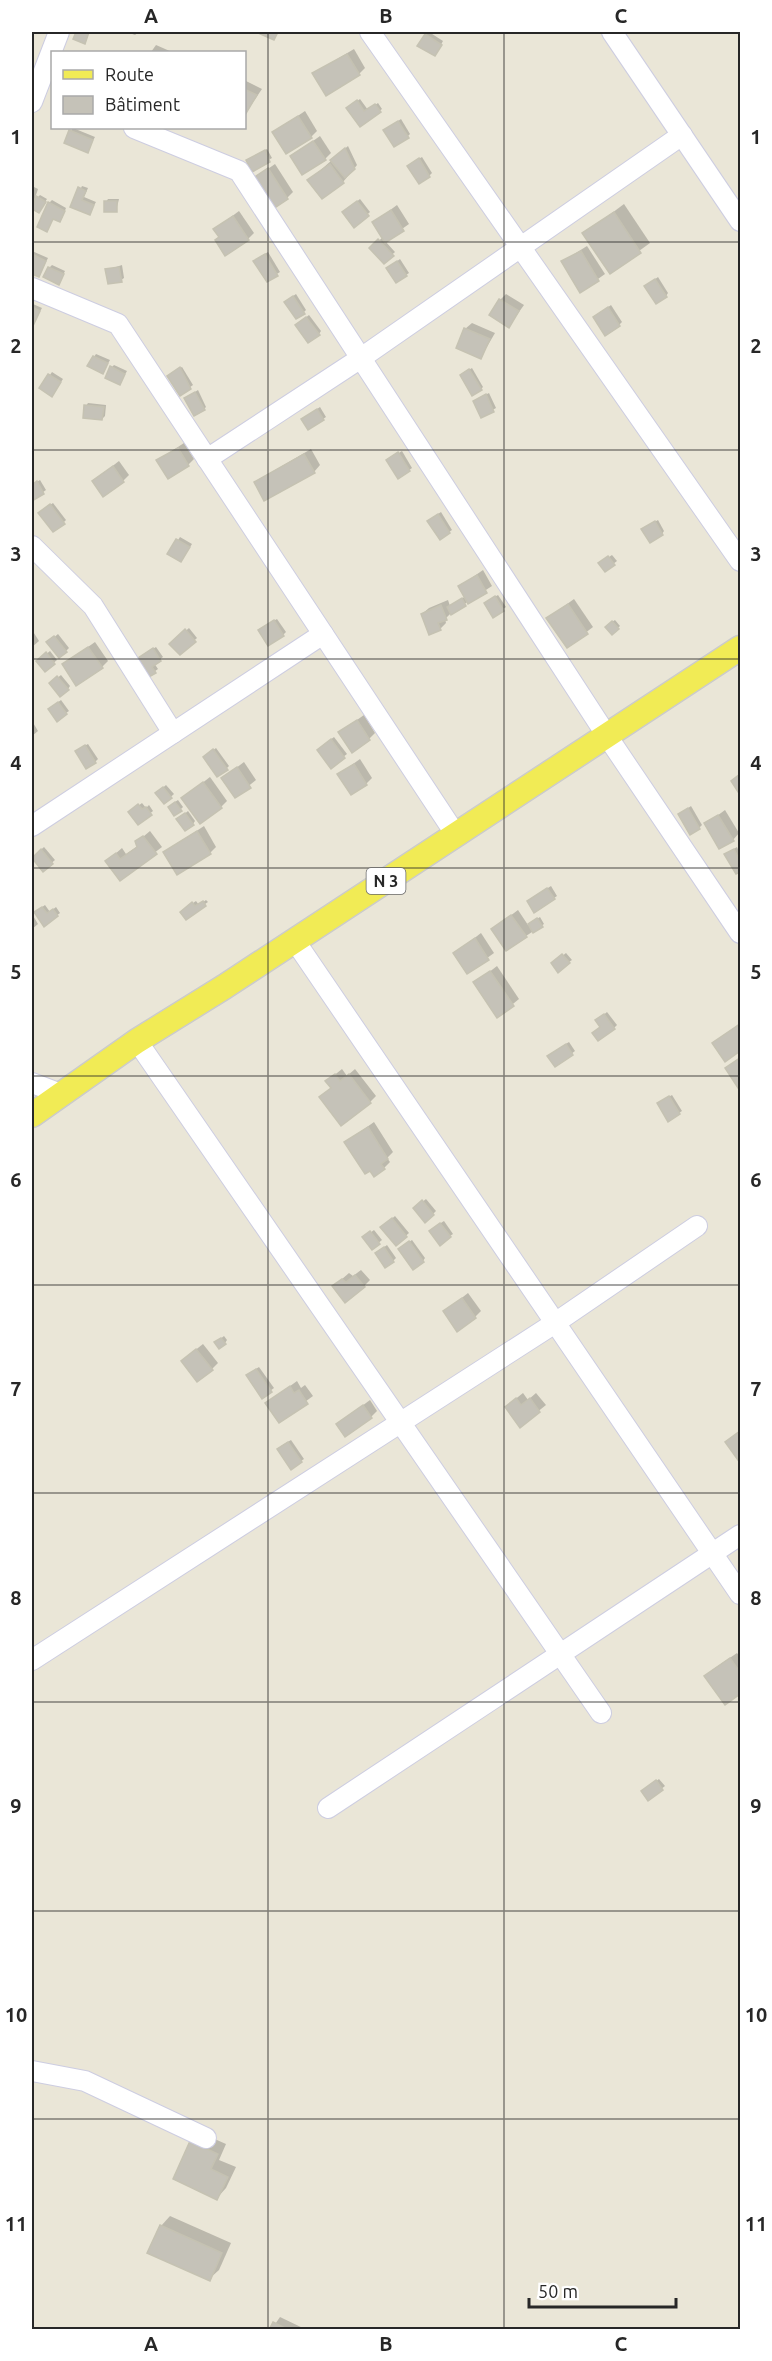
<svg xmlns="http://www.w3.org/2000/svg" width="772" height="2361" font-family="Ubuntu,sans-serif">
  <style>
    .shadow { fill: #0003 }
    .building { fill: #c5c2b8; stroke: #c5c2b2; stroke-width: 1.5 }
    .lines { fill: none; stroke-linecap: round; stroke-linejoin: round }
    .minor-casing { stroke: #cdcde1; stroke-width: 22 }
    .major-casing { stroke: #cbcbcb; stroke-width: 27 }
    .minor { stroke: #fff; stroke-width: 20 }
    .major { stroke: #f1eb55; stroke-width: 24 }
    .grid { fill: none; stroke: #272727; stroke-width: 1.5; stroke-opacity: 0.55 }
    .labels { text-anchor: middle; stroke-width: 4.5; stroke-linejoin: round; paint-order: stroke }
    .shield { fill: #fff; stroke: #686868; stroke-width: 1.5 }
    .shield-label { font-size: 16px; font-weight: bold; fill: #272727 }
    .neatline { fill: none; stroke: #272727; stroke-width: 2 }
    .grid-label { font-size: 20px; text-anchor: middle; font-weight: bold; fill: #272727 }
  </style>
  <rect width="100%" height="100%" fill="#eae6d7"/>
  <g class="shadow">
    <polygon points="127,32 139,32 135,35"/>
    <polygon points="429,32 443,41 437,52 426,35"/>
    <polygon points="156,45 172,52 151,52"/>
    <polygon points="354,49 365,68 359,74 314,73"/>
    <polygon points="244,80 262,89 245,114 244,113"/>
    <polygon points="360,99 368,110 378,103 382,109 360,125 351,106"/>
    <polygon points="305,111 317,131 311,137 274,132"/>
    <polygon points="401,119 410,134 408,136 388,128"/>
    <polygon points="73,128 95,137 87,151 71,131"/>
    <polygon points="320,136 331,153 325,159 292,156"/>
    <polygon points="348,146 357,165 343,182 322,197 315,175"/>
    <polygon points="267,149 272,158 252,169 251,158"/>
    <polygon points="422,157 432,173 429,176 412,163"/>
    <polygon points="275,164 293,192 287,198 252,180"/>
    <polygon points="32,186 38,189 34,201 40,195 47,199 39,211 32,207"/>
    <polygon points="82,186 88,188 84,197 96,202 89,214 72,206"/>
    <polygon points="108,199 119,199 116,211 106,202"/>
    <polygon points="360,199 370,212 354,226 346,210"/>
    <polygon points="52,200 66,208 62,218 59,220 54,218 47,230 49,203"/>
    <polygon points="624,204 650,243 610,272 584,234"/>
    <polygon points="397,205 409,224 385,241 395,252 384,262 371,248 383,237 374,222"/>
    <polygon points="239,211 254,233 248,239 220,237 215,229"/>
    <polygon points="587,246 605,274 581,291 563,261"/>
    <polygon points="32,251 48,258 39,275 32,272"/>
    <polygon points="268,252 280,272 267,280 258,258"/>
    <polygon points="400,259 409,273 406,275 388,268"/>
    <polygon points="52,265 65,271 59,283 49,268"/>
    <polygon points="122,265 124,278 121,280 107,270"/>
    <polygon points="658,277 668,293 666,296 649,284"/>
    <polygon points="296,294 306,310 304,312 289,299"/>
    <polygon points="506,294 524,305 509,326 500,300"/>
    <polygon points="33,304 42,308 32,326 32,305"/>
    <polygon points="611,305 622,322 619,325 595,317"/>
    <polygon points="309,315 321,331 319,334 299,323"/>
    <polygon points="472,323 495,333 481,357 465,329"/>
    <polygon points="96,354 110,360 103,372 94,357"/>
    <polygon points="114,365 127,371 120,383 112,367"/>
    <polygon points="182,367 193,385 180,394 171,373"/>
    <polygon points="472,368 483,387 481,389 464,373"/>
    <polygon points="52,372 63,379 54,392 41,388"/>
    <polygon points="198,390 206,407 204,409 186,398"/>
    <polygon points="489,393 496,408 482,416 474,401"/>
    <polygon points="88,403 106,405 105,416 102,419 86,406"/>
    <polygon points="320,407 326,417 323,419 303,419"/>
    <polygon points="184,443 194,459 188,465 158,460"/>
    <polygon points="311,449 320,465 314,472 255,482"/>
    <polygon points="402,451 412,468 399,477 391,458"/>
    <polygon points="119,461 129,475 123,481 93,481"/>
    <polygon points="40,480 46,490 33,499 32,485"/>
    <polygon points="53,503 66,520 64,522 43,510"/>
    <polygon points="441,512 452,530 449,532 432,518"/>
    <polygon points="658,520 664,531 662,534 646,527"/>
    <polygon points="180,537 192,544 181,561 169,554"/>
    <polygon points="612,555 617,561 605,570 603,561"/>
    <polygon points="483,570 492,586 452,612 445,619 446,623 440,629 422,614 429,608 448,600 450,606 466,596 460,586"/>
    <polygon points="498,595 506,607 493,616 488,601"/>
    <polygon points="574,599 593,627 568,646 548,618"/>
    <polygon points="277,619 286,632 283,635 263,627"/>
    <polygon points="615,620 620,626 612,633 609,624"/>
    <polygon points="189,628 197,638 180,653 171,644"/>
    <polygon points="32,630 39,641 32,647"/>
    <polygon points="58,634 69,648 66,651 51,640"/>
    <polygon points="95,642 108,661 102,667 64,664"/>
    <polygon points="156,647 163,657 154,663 158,669 148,676 140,657"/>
    <polygon points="50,651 57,660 45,670 38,661"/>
    <polygon points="61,675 70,686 68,689 51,683"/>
    <polygon points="61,700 69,711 66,713 52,707"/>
    <polygon points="364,715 375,733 369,739 340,732"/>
    <polygon points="32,721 38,731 32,736"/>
    <polygon points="334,737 347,754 331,766 321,747"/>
    <polygon points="88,744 98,759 95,762 79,749"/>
    <polygon points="216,748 229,766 227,768 207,755"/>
    <polygon points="360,759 372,778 366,784 339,774"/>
    <polygon points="244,762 256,780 236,796 223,778"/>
    <polygon points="210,777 227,801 221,807 183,798"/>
    <polygon points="166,785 174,794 165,802 157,793"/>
    <polygon points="178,800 183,807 181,809 172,804"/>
    <polygon points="142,803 146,808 149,805 153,811 138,823 133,810"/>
    <polygon points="691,806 702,825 699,828 680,814"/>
    <polygon points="725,810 739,833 733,840 706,824"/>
    <polygon points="188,811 195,821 193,824 181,817"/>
    <polygon points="204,826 216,847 210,853 165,852"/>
    <polygon points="150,831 162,847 120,879 107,861 122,848 126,854 138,846 137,842"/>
    <polygon points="44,847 55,860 43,870 33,857"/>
    <polygon points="737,847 740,854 740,870 737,872 729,852"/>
    <polygon points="551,886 557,896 554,898 531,899"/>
    <polygon points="206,900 208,902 205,904 187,918 184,909 196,901 199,905"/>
    <polygon points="45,905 50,912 56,907 60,913 44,925 38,910"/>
    <polygon points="518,910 528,925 540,917 544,924 526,936 493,929"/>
    <polygon points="32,914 38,924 32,929"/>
    <polygon points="481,933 494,953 468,972 455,953"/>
    <polygon points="566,953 572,960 569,962 556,961"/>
    <polygon points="497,966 519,999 498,1016 475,983"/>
    <polygon points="607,1012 617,1025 614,1028 602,1026 600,1018"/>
    <polygon points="740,1023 740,1049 725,1060 714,1044"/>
    <polygon points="569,1042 575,1051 556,1065 552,1053"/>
    <polygon points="740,1057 740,1089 727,1068"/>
    <polygon points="342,1069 347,1076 355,1069 376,1096 370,1102 321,1097 332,1087 327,1081"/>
    <polygon points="672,1095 682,1111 679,1113 662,1101"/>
    <polygon points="374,1122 393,1152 387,1158 390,1162 384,1168 346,1142"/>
    <polygon points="426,1199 436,1211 433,1214 415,1208"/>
    <polygon points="395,1216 409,1233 396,1244 385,1225"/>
    <polygon points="444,1221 453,1234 450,1236 433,1228"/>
    <polygon points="374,1230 382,1240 372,1248 367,1235"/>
    <polygon points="412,1240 425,1258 423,1261 403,1246"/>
    <polygon points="387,1245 396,1258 393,1261 379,1251"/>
    <polygon points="361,1270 370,1280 364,1286 334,1286 349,1273 353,1276"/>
    <polygon points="468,1293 481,1311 475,1317 445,1311"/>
    <polygon points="224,1336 227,1340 225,1343 219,1340"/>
    <polygon points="203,1344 218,1363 212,1369 189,1355"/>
    <polygon points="259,1367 274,1388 263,1396 250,1373"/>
    <polygon points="297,1381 301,1388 305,1385 313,1396 279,1421 267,1403"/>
    <polygon points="523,1393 528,1400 536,1393 546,1405 521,1425 513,1401"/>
    <polygon points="370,1400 377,1411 371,1417 338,1424"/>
    <polygon points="291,1440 304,1459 301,1461 281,1446"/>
    <polygon points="737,1653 740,1657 740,1692 726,1703 712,1670"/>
    <polygon points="659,1779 665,1786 648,1799 646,1789"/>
    <polygon points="201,2133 226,2144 219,2160 236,2167 226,2188 217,2198 175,2178"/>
    <polygon points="170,2216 231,2243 219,2270 209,2279 161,2226"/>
    <polygon points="280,2317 307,2330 271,2330"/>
  </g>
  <g class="building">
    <polygon points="76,32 89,32 85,44 73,39"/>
    <polygon points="256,32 278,32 274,40"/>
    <polygon points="425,34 442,45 435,56 417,46"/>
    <polygon points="347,54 360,75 326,96 312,73"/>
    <polygon points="244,89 257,95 245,115 244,115"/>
    <polygon points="357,100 364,111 375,104 381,112 360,127 346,108"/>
    <polygon points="298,116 312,138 286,154 272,132"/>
    <polygon points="398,121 409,138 394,147 383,130"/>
    <polygon points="69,130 93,140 88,153 64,143"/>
    <polygon points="313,141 326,160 302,175 290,156"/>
    <polygon points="345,148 355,169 345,178 330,160"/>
    <polygon points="265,150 270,162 252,172 246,160"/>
    <polygon points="419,158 430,177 419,184 407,166"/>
    <polygon points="330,164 344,183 322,199 307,180"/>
    <polygon points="268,168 288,199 270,211 250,180"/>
    <polygon points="78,187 86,191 82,200 94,205 90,215 70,207"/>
    <polygon points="36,196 46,202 39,213 32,209"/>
    <rect x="104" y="201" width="13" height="11"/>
    <polygon points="357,201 369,216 354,228 342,212"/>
    <polygon points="48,202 65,211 60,222 53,219 47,232 37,227"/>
    <polygon points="391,210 404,231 385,243 372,222"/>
    <polygon points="614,212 641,253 610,274 582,233"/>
    <polygon points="233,216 249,240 225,256 215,240 219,237 213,229"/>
    <polygon points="378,239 394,256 384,264 369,248"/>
    <polygon points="581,251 599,281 580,293 561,261"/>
    <polygon points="32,254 46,261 39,277 32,274"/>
    <polygon points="265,254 278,276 267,282 253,261"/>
    <polygon points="397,261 407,276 396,283 386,268"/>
    <polygon points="48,267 64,274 59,285 43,277"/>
    <polygon points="119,267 122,282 108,284 105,269"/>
    <polygon points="655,279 667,297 656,304 644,286"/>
    <polygon points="293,296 305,314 296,319 284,302"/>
    <polygon points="499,299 519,311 509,328 489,315"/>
    <polygon points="32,307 40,311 32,328"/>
    <polygon points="608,307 620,326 605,336 593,317"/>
    <polygon points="306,317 320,335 308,343 295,325"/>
    <polygon points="464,328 490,339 481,359 456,348"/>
    <polygon points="93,356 108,363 103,374 87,366"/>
    <polygon points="110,366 125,374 120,385 105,378"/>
    <polygon points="180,367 191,389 180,396 167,376"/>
    <polygon points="469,369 482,390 472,396 460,375"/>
    <polygon points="48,374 61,382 52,397 39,388"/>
    <polygon points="195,392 205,410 194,416 184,398"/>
    <polygon points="486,394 494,412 481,418 473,401"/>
    <polygon points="84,405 104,407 102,420 83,418"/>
    <polygon points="317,409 324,420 308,430 301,419"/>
    <polygon points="178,448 189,466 168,479 156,460"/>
    <polygon points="398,452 410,471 398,479 386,460"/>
    <polygon points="304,454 315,473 264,501 254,482"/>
    <polygon points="113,466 124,482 103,497 92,481"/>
    <polygon points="37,481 44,494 32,501 32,485"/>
    <polygon points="50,504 65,524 53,532 38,513"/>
    <polygon points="438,514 450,533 440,540 427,521"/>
    <polygon points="655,521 663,535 650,543 641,529"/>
    <polygon points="176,539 190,547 181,562 167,554"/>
    <polygon points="608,556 615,565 605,572 598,563"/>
    <polygon points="477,575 487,593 468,604 458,586"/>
    <polygon points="495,596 504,611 493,618 484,603"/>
    <polygon points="462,598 466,606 451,615 447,607"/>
    <polygon points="568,604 588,634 567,648 546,618"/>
    <polygon points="441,605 447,620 438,623 441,630 429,635 421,614"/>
    <polygon points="274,620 284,636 268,646 258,630"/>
    <polygon points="612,621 619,629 612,635 605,627"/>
    <polygon points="185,629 196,642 180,655 169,644"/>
    <polygon points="54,636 67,652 59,658 46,642"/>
    <polygon points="88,647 103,668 76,686 62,664"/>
    <polygon points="153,648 161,661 152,667 156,673 147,678 135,660"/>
    <polygon points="46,652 55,664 45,672 36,661"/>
    <polygon points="57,676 69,690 60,697 49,683"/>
    <polygon points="58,702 67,714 57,722 48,709"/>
    <polygon points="357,720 370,740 352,753 338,732"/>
    <polygon points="331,739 345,758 331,769 317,750"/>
    <polygon points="85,745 96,763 86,769 75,751"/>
    <polygon points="213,749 228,770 217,777 203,757"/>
    <polygon points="354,764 367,785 351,795 337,774"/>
    <polygon points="237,767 251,788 235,798 221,778"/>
    <polygon points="740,774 740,795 731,781"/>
    <polygon points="203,782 222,808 200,824 181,798"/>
    <polygon points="163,787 172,798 164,804 155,793"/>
    <polygon points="175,802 182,811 174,816 168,807"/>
    <polygon points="138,804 142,809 146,807 152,815 138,825 128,812"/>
    <polygon points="688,808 700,829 690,835 678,814"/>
    <polygon points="185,813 194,825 185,831 176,819"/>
    <polygon points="718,815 734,841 719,849 704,823"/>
    <polygon points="197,831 211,854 177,875 163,852"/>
    <polygon points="143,836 157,854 120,881 105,861 116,853 120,859 137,847 135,841"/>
    <polygon points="41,849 53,864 43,872 32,858"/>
    <polygon points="734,849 740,861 740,872 736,874 724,854"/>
    <polygon points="547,888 555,899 534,913 527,901"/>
    <polygon points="203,901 206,906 186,920 180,912 192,902 195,906"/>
    <polygon points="42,907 47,913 53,909 58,916 44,927 34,912"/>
    <polygon points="511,915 527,937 506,951 491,929"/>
    <polygon points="537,918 543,927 533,933 528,924"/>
    <polygon points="475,938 489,960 467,974 453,953"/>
    <polygon points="562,954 570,963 558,973 551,963"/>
    <polygon points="490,971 514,1006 497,1018 473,982"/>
    <polygon points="604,1014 615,1029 598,1041 592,1033 600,1027 595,1020"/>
    <polygon points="740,1024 740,1051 725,1062 712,1043"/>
    <polygon points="566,1044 573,1055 555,1067 547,1056"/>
    <polygon points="740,1058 740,1091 725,1068"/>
    <polygon points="335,1074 340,1081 349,1074 371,1103 341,1126 319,1097 331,1088 325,1081"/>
    <polygon points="669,1096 680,1114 668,1122 657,1103"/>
    <polygon points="368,1127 388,1159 381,1164 385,1169 374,1177 370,1171 365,1174 344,1142"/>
    <polygon points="422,1200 434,1215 425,1223 413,1208"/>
    <polygon points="392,1218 407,1237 396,1246 380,1227"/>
    <polygon points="440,1223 451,1237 440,1246 429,1231"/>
    <polygon points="370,1231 380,1244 372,1250 362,1237"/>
    <polygon points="409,1241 424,1262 413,1270 398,1249"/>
    <polygon points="384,1247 394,1262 385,1268 375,1253"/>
    <polygon points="355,1275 365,1287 345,1303 332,1286 342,1279 346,1282"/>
    <polygon points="462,1298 476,1318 457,1332 443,1311"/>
    <polygon points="221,1338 226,1344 219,1349 214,1342"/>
    <polygon points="196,1349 213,1370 197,1382 181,1361"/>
    <polygon points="256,1369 272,1392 262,1399 246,1375"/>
    <polygon points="290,1386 294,1393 299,1390 308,1404 279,1423 265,1403"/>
    <polygon points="516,1398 521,1405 530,1398 540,1412 520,1428 505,1407"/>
    <polygon points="363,1405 372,1418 345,1437 336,1424"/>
    <polygon points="740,1431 740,1458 738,1460 725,1442"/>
    <polygon points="288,1442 302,1462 291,1470 277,1449"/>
    <polygon points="730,1658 740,1672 740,1694 725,1705 704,1676"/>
    <polygon points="656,1780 663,1790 648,1801 641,1791"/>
    <polygon points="190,2141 218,2154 211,2169 228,2177 217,2200 173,2179"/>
    <polygon points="160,2225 222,2253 210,2281 147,2253"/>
    <polygon points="273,2322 289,2330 269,2330"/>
  </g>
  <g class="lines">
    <g class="minor-casing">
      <g id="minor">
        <polyline points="370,32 740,561"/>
        <polyline points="612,32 740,221"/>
        <polyline points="32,102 59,32"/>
        <polyline points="134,128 239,171 607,736 740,933"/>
        <polyline points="32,288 118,324 456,835"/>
        <polyline points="207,459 361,358 682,135"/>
        <polyline points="32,546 93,606 173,733"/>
        <polyline points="32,826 323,634"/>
        <polyline points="295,941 740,1594"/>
        <polyline points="137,1041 601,1713"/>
        <polyline points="32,1083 61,1094"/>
        <polyline points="32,1660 555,1323 697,1226"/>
        <polyline points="328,1808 740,1535"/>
        <polyline points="32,2071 85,2081 206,2138"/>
      </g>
    </g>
    <g class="major-casing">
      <polyline id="major" points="32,1115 137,1041 224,987 740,648"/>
    </g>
    <use href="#minor" class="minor"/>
    <use href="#major" class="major"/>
  </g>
  <path class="grid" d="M 268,32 L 268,2330M 504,32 L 504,2330M 32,242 L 740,242M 32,450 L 740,450M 32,659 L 740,659M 32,868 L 740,868M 32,1076 L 740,1076M 32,1285 L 740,1285M 32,1493 L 740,1493M 32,1702 L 740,1702M 32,1911 L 740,1911M 32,2119 L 740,2119"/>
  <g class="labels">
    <rect class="shield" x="366.5" y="868" width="39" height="26" rx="4.5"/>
    <g class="shield-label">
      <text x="386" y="887">N 3</text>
    </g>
  </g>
  <rect width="772" height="2361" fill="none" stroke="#ffffff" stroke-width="66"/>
  <rect x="51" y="51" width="195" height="78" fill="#ffffff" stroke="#a9a9a9" stroke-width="1.5"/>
  <rect x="63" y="70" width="30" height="9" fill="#f1eb55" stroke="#a9a9a9" stroke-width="1.5"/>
  <text x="105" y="81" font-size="18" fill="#272727">Route</text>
  <rect x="63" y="96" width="30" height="18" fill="#c5c2b8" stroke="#a9a9a9" stroke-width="1.5"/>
  <text x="105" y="111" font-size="18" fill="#272727">Bâtiment</text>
  <path d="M529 2298v9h147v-9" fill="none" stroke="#272727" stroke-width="3"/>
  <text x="538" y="2298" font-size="18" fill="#272727" stroke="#ffffff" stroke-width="4.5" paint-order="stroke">50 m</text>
  <rect x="33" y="33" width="706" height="2295" class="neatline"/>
  <g class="grid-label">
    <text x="151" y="23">A</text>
    <text x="386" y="23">B</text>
    <text x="621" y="23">C</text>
    <text x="16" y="144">1</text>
    <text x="756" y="144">1</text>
    <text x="16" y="353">2</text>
    <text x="756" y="353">2</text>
    <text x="16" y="561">3</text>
    <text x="756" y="561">3</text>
    <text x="16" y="770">4</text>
    <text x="756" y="770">4</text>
    <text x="16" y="979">5</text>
    <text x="756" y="979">5</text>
    <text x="16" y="1187">6</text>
    <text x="756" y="1187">6</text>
    <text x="16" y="1396">7</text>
    <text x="756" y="1396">7</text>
    <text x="16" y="1605">8</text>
    <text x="756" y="1605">8</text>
    <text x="16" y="1813">9</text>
    <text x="756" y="1813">9</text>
    <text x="16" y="2022">10</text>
    <text x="756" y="2022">10</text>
    <text x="16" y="2231">11</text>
    <text x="756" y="2231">11</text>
    <text x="151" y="2351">A</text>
    <text x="386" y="2351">B</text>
    <text x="621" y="2351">C</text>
  </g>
</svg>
